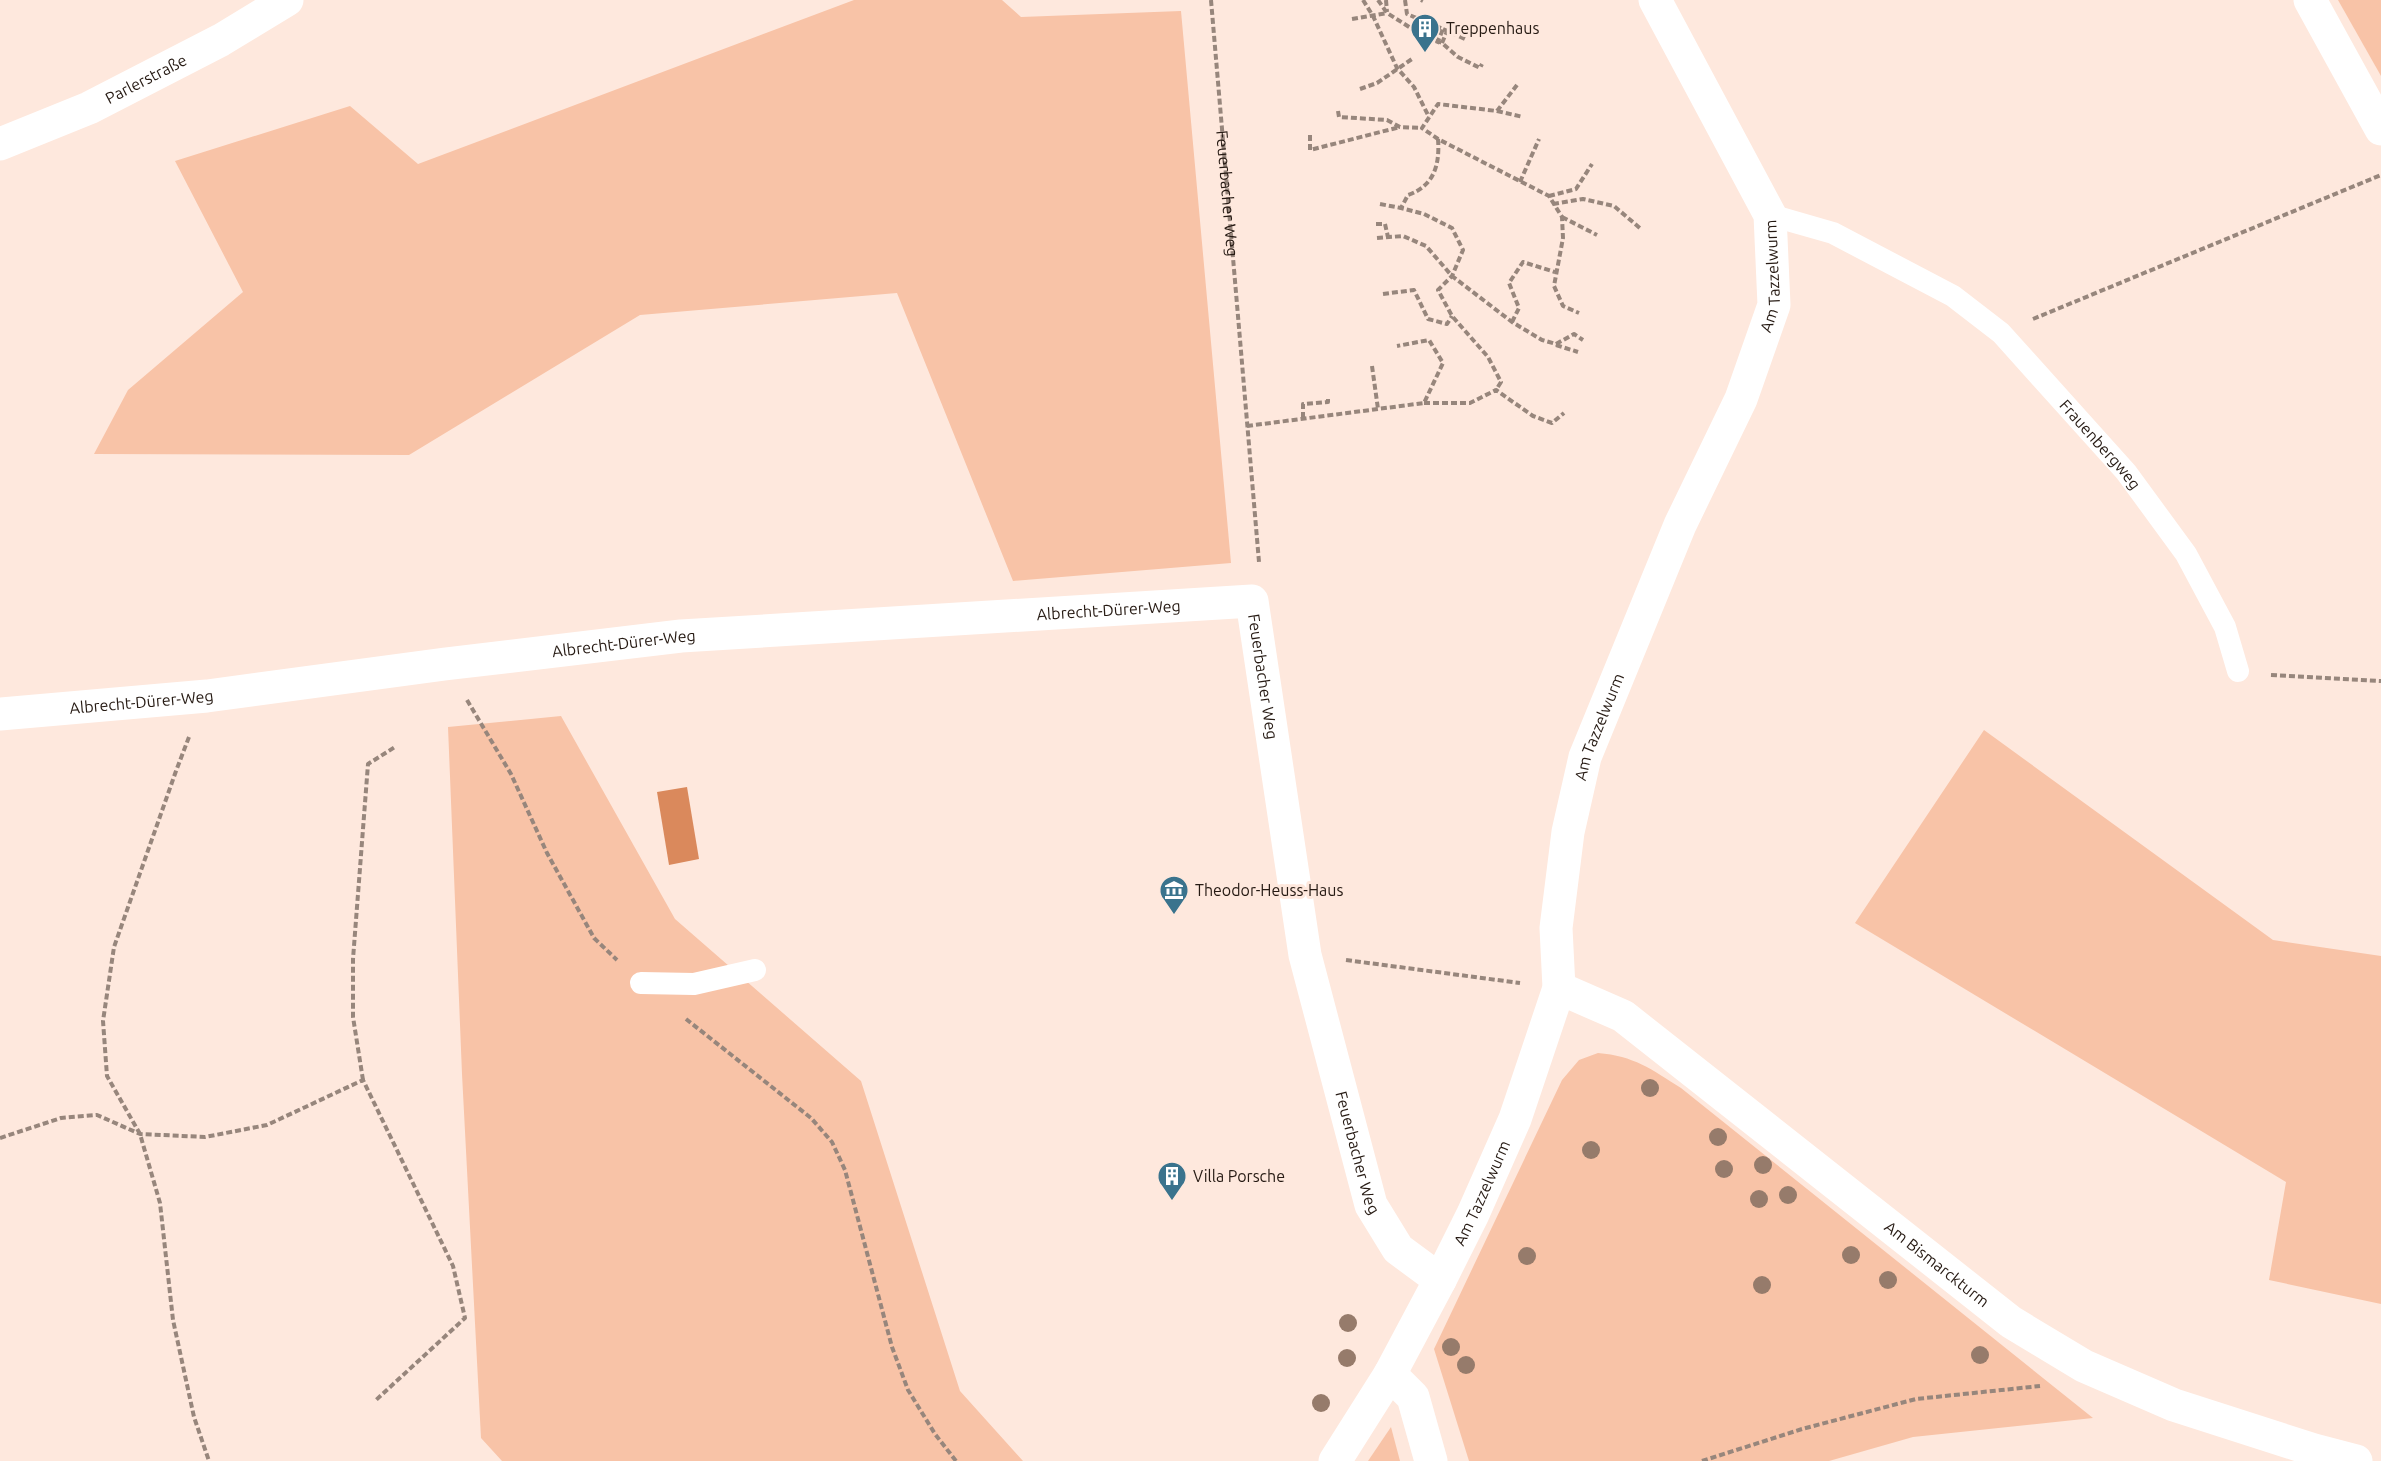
<svg xmlns="http://www.w3.org/2000/svg" width="2381" height="1461" font-family="Ubuntu,sans-serif">
  <style>
    .green { fill: #f8c3a7 }
    .water { fill: #da895c }
    .lines { fill: none; stroke-linecap: round; stroke-linejoin: round }
    .path { stroke: #97867c; stroke-width: 4; stroke-dasharray: 6 3; stroke-linecap: butt }
    .lane { stroke: #fff; stroke-width: 22 }
    .street { stroke: #fff; stroke-width: 33 }
    .tree { fill: #967b6b }
    .labels { text-anchor: middle; stroke-width: 6; stroke-linejoin: round; paint-order: stroke }
    .poi-label { font-size: 16px; fill: #261a13; stroke: #fee8dd; text-anchor: start }
    .street-label { font-size: 16px; fill: #261a13; stroke: #fee8dd }
  </style>
  <rect width="100%" height="100%" fill="#fee8dd"/>
  <g class="green">
    <polygon points="854,0 1002,0 1021,17 1181,11 1231,563 1013,581 897,293 640,315 409,455 94,454 128,390 243,292 175,161 350,106 418,164"/>
    <polygon points="2338,0 2381,0 2381,76"/>
    <polygon points="561,716 675,919 861,1081 960,1391 1023,1461 502,1461 481,1438 462,1074 448,727"/>
    <polygon points="1984,730 2273,940 2381,956 2381,1304 2269,1280 2286,1182 1855,923"/>
    <path d="M 1598,1053 C 1634,1056 1651,1069 1681,1088 L 2093,1418 L 1913,1437 L 1829,1461 L 1469,1461 L 1434,1349 L 1562,1080 L 1579,1060 Z"/>
    <polygon points="1391,1427 1400,1461 1368,1461"/>
  </g>
  <polygon class="water" points="687,787 699,859 669,865 657,792"/>
  <g class="lines">
    <g class="path">
      <path id="s1" d="M 1211,0 L 1259,562"/>
      <polyline points="1363,0 1373,16 1397,68 1414,87 1429,117"/>
      <polyline points="1378,0 1387,13 1422,35 1442,43 1458,57 1480,68 1482,64"/>
      <polyline points="1386,0 1387,12"/>
      <polyline points="1405,0 1407,14 1443,29 1436,46"/>
      <polyline points="1421,0 1423,1"/>
      <polyline points="1352,19 1387,13"/>
      <polyline points="1443,29 1467,40"/>
      <polyline points="1442,43 1450,24"/>
      <polyline points="1517,85 1497,111 1438,104 1422,128 1438,139 1549,196 1562,217 1563,238 1554,286 1563,306 1579,313"/>
      <polyline points="1360,89 1377,83 1412,59"/>
      <polyline points="1338,111 1339,117 1387,120 1400,127 1422,128"/>
      <polyline points="1497,111 1523,117"/>
      <polyline points="1310,135 1310,150 1400,127"/>
      <path d="M 1438,139 C 1440,165 1434,186 1408,195 L 1401,208 L 1424,214 L 1452,228 L 1463,250 L 1452,276 L 1438,290 L 1452,316 L 1488,357 L 1501,382 L 1496,390"/>
      <polyline points="1520,182 1539,139"/>
      <polyline points="1549,196 1576,189 1592,164"/>
      <polyline points="1380,204 1401,208"/>
      <polyline points="1553,204 1583,199 1614,206 1641,229"/>
      <polyline points="1562,217 1597,235"/>
      <polyline points="1376,224 1385,224 1388,237"/>
      <polyline points="1377,238 1403,236 1426,246 1452,276 1512,322 1542,340 1556,344 1574,334 1583,340"/>
      <polyline points="1383,294 1414,290 1428,319 1447,324 1452,316"/>
      <polyline points="2033,319 2381,175"/>
      <polyline points="1512,322 1519,308 1509,283 1523,262 1555,272"/>
      <polyline points="1556,345 1578,352"/>
      <polyline points="1372,366 1378,409"/>
      <polyline points="1424,403 1470,403 1496,390 1533,416 1552,423 1564,413"/>
      <polyline points="1303,418 1303,404 1328,402 1328,397"/>
      <polyline points="1247,426 1424,403 1443,363 1429,340 1397,346"/>
      <polyline points="2271,675 2381,681"/>
      <polyline points="467,700 511,774 547,853 594,938 617,960"/>
      <polyline points="189,737 176,771 114,947 103,1021 107,1076 140,1134 160,1203 173,1320 194,1417 209,1461"/>
      <polyline points="1346,960 1520,983"/>
      <polyline points="686,1019 811,1118 832,1142 845,1170 892,1347 908,1390 935,1434 956,1461"/>
      <polyline points="363,1080 353,1017 353,959 368,764 395,747"/>
      <polyline points="0,1138 61,1118 97,1115 140,1134 205,1137 267,1125 363,1080 453,1266 465,1318 376,1400"/>
      <polyline points="1702,1461 1802,1429 1916,1399 2040,1386"/>
    </g>
    <g class="lane">
      <path id="s2" d="M 1770,215 L 1833,233 L 1953,296 L 2001,333 L 2126,472 L 2186,554 L 2225,627 L 2238,671"/>
      <polyline points="641,983 694,984 755,970"/>
    </g>
    <g class="street">
      <polyline points="2310,0 2381,129"/>
      <path id="s3" d="M 0,144 L 89,108 L 221,40 L 287,0"/>
      <path id="s4" d="M 0,714 L 207,696 L 445,664 L 681,636 L 1252,601 L 1305,955 L 1371,1205 L 1398,1249 L 1440,1280"/>
      <path id="s5" d="M 1559,988 L 1623,1016 L 2011,1322 L 2084,1366 L 2174,1405 L 2314,1450 L 2356,1461"/>
      <polyline points="1390,1374 1413,1397 1431,1461"/>
      <path id="s6" d="M 1335,1461 L 1390,1374 L 1440,1280 L 1473,1214 L 1515,1119 L 1559,988 L 1556,928 L 1568,832 L 1585,757 L 1680,525 L 1741,399 L 1774,305 L 1770,215 L 1655,0"/>
    </g>
  </g>
  <g class="tree">
    <circle cx="1650" cy="1088" r="9"/>
    <circle cx="1718" cy="1137" r="9"/>
    <circle cx="1591" cy="1150" r="9"/>
    <circle cx="1763" cy="1165" r="9"/>
    <circle cx="1724" cy="1169" r="9"/>
    <circle cx="1788" cy="1195" r="9"/>
    <circle cx="1759" cy="1199" r="9"/>
    <circle cx="1851" cy="1255" r="9"/>
    <circle cx="1527" cy="1256" r="9"/>
    <circle cx="1888" cy="1280" r="9"/>
    <circle cx="1762" cy="1285" r="9"/>
    <circle cx="1348" cy="1323" r="9"/>
    <circle cx="1451" cy="1347" r="9"/>
    <circle cx="1980" cy="1355" r="9"/>
    <circle cx="1347" cy="1358" r="9"/>
    <circle cx="1466" cy="1365" r="9"/>
    <circle cx="1321" cy="1403" r="9"/>
  </g>
  <defs>
    <g id="building-pin" transform="scale(1.5)"><path d="M0 17L-7.5 6A9.5 9.5 0 1 1 7.5 6Z" fill="#3a738d" stroke="#fee8dd"/><path d="M-4-6H4V6H1V3H-1V6H-4ZM-2.5-4.3h1.7v1.8h-1.7ZM.8-4.3h1.7v1.8H.8ZM-2.5-1h1.7V.8h-1.7ZM.8-1h1.7V.8H.8Z" fill="#fff"/></g>
    <g id="museum-pin" transform="scale(1.5)"><path d="M0 17L-7.5 6A9.5 9.5 0 1 1 7.5 6Z" fill="#3a738d" stroke="#fee8dd"/><path d="M0-6L6-3V-2H-6V-3ZM-5-1h2V3h-2ZM-1-1h2V3h-2ZM3-1h2V3H3ZM-6 4H6V6H-6Z" fill="#fff"/></g>
  </defs>
  <g fill-rule="evenodd">
    <use href="#building-pin" x="1425" y="28"/>
    <use href="#museum-pin" x="1174" y="890"/>
    <use href="#building-pin" x="1172" y="1176"/>
  </g>
  <g class="labels">
    <g class="poi-label">
      <text x="1446" y="34">Treppenhaus</text>
      <text x="1195" y="896">Theodor-Heuss-Haus</text>
      <text x="1193" y="1182">Villa Porsche</text>
    </g>
    <g class="street-label">
      <text dy="6" stroke="none"><textPath href="#s3" startOffset="160">Parlerstraße</textPath></text>
      <text dy="6" stroke="none"><textPath href="#s1" startOffset="194">Feuerbacher Weg</textPath></text>
      <text dy="6" stroke="none"><textPath href="#s6" startOffset="1278">Am Tazzelwurm</textPath></text>
      <text dy="6" stroke="none"><textPath href="#s2" startOffset="411">Frauenbergweg</textPath></text>
      <text dy="6" stroke="none"><textPath href="#s4" startOffset="1114">Albrecht-Dürer-Weg</textPath></text>
      <text dy="6" stroke="none"><textPath href="#s4" startOffset="628">Albrecht-Dürer-Weg</textPath></text>
      <text dy="6" stroke="none"><textPath href="#s4" startOffset="1334">Feuerbacher Weg</textPath></text>
      <text dy="6" stroke="none"><textPath href="#s4" startOffset="142">Albrecht-Dürer-Weg</textPath></text>
      <text dy="6" stroke="none"><textPath href="#s6" startOffset="792">Am Tazzelwurm</textPath></text>
      <text dy="6" stroke="none"><textPath href="#s4" startOffset="1820">Feuerbacher Weg</textPath></text>
      <text dy="6" stroke="none"><textPath href="#s6" startOffset="306">Am Tazzelwurm</textPath></text>
      <text dy="6" stroke="none"><textPath href="#s5" startOffset="470">Am Bismarckturm</textPath></text>
    </g>
  </g>
</svg>
